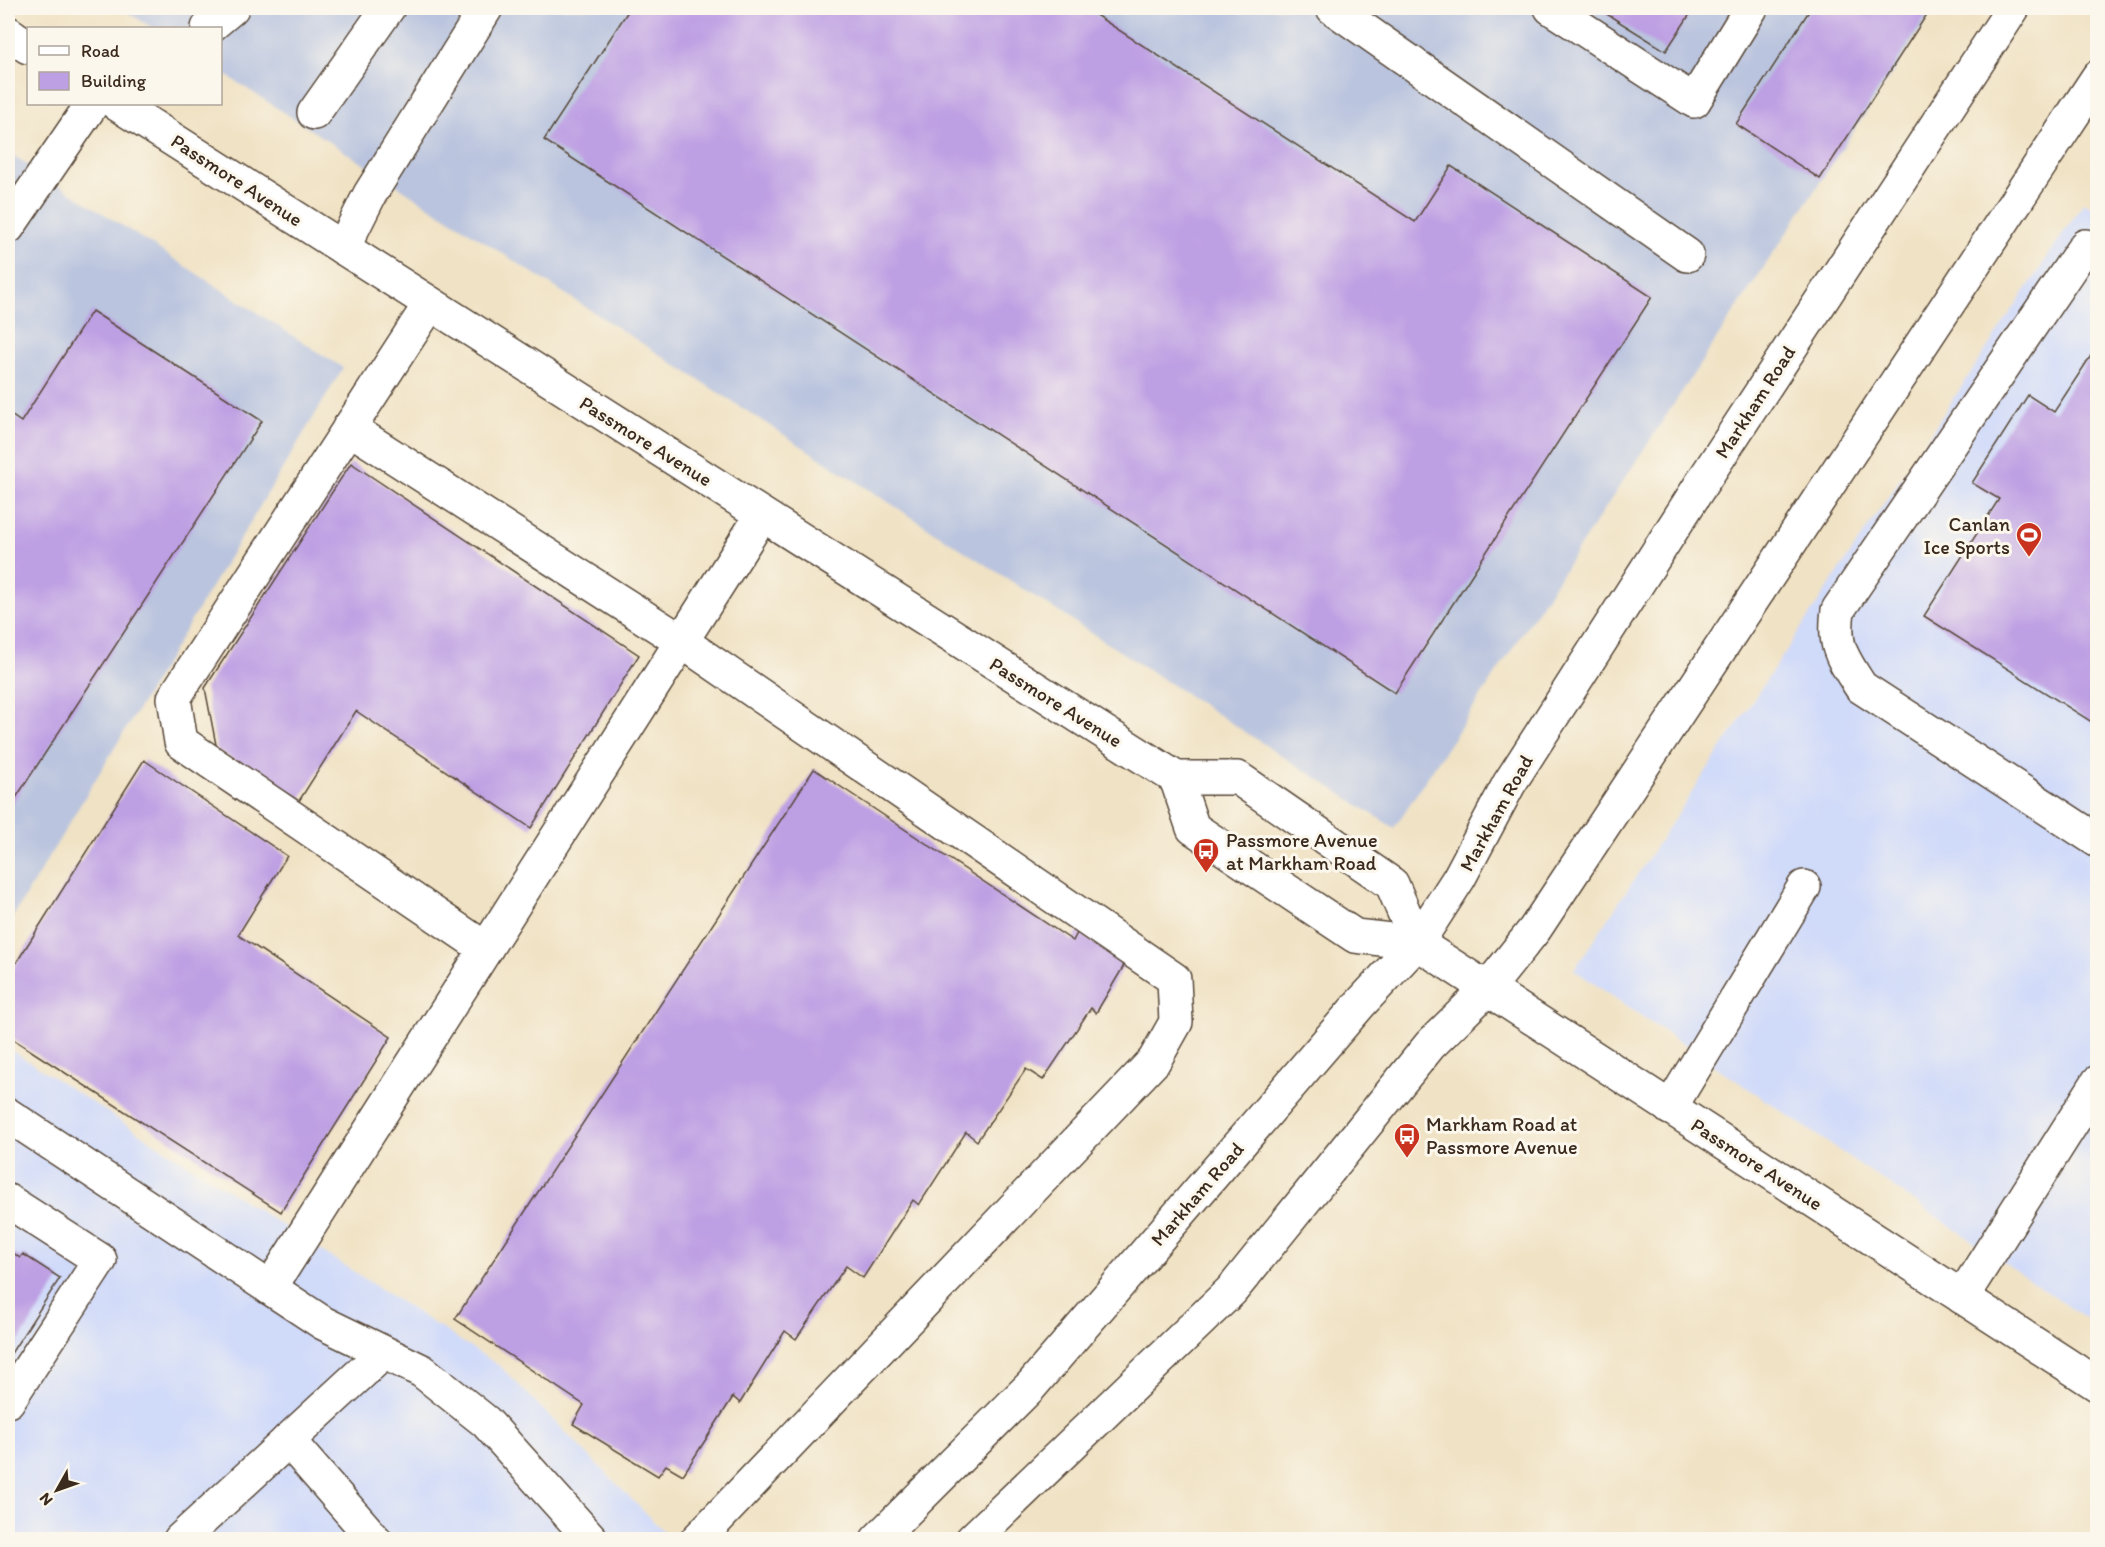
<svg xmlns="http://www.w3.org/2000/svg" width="2105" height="1547" font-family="Itim,sans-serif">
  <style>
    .built { fill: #d0daf9 }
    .industrial { fill: #bac4de }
    .building { fill: #bd9fe3 }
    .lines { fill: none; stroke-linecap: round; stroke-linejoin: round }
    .minor-casing { stroke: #564637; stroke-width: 36 }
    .major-casing { stroke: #564637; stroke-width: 36 }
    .minor { stroke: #fff; stroke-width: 33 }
    .major { stroke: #fff; stroke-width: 33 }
    .labels { text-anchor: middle; stroke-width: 6; stroke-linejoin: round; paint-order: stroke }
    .street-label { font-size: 20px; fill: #3b2a1e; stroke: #fbf7ec }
    .poi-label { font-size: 20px; fill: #3b2a1e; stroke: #fbf7ec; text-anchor: start }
  </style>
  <rect width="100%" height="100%" fill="#fbf7ec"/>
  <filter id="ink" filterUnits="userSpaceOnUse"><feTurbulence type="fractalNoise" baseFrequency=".0167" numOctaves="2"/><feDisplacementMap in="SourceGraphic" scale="12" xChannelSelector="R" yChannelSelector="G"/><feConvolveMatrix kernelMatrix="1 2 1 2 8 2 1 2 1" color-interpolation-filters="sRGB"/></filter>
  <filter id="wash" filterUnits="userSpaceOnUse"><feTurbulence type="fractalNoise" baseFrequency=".008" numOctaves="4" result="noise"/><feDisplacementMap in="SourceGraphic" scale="24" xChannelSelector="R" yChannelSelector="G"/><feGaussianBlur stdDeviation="1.35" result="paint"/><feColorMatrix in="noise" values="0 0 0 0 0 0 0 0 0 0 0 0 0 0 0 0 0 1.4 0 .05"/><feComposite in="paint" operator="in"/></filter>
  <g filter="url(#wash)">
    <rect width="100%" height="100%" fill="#f0e2c4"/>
    <g class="built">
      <polygon points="2084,202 2097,210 2097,1326 1574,970"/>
      <polygon points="8,1048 501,1367 671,1539 8,1539"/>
    </g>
    <g class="industrial">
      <polygon points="120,8 1935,8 1394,828 221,72 220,28 153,28"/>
      <polygon points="8,152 343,368 8,925"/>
    </g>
    <g id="blocks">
      <g class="building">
        <polygon points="630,8 1085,8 1415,222 1451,166 1652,297 1395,693 544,140"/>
        <polygon points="1597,8 1694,8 1666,51"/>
        <polygon points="1811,8 1931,8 1820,179 1736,124"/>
        <polygon points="92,311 262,421 8,810 8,413 21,422"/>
        <polygon points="2098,345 2098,726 1924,616 1999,499 1972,483 2028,395 2054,412"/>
        <polygon points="351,463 639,655 531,828 356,711 299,801 217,750 205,688"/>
        <polygon points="144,760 287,856 238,935 391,1037 281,1212 8,1036 8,976"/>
        <polygon points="814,769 1073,941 1078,931 1125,964 1096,1013 1091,1008 1043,1080 1026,1069 977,1141 966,1132 919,1205 913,1200 863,1278 846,1266 796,1339 785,1331 740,1403 733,1397 683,1475 666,1465 658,1476 573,1424 584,1405 455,1319"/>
        <polygon points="8,1249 20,1258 23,1254 60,1278 8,1358"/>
      </g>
    </g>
  </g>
  <g filter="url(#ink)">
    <use href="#blocks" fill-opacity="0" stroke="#564637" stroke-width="1.5"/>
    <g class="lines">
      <g class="minor-casing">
        <g id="minor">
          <polyline points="1333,8 1687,255"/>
          <polyline points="1551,8 1694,101 1751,8"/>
          <polyline points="208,28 232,8"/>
          <polyline points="8,33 28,47"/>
          <polyline points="117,104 1176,778 1238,778 1392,884 1417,943"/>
          <polyline points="314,113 388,8"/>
          <polyline points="8,227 92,104"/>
          <path d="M 2085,246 L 1838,610 C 1833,647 1842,657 1861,687 L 2098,841"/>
          <polyline points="343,248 370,194 486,8"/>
          <polyline points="430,304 174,698 181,742 486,949"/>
          <polyline points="349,428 681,641 1174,979 1176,1022 1154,1061 697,1540"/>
          <polyline points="1176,778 1193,828 1355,936 1417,943 2098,1385"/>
          <polyline points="1670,1108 1804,887"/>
          <polyline points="8,1115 323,1323 422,1371 486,1422 592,1540"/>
          <polyline points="8,1201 100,1260 8,1401"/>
          <polyline points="270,1288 762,515"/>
          <polyline points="1962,1297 2098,1082"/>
          <polyline points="288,1440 375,1540"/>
          <polyline points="180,1540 383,1353"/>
        </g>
      </g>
      <g class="major-casing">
        <g id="major">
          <polyline points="877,1540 1031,1386 1360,1004 1417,943 1459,878 1509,784 1707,475 2013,8"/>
          <polyline points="972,1540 1232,1290 1430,1045 1487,989 1535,929 2098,77"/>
        </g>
      </g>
      <use href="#minor" class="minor"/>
      <use href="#major" class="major"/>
    </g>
  </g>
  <defs>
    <g id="stadium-pin" transform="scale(1.35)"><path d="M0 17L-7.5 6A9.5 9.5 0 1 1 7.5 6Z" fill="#c8321e" stroke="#fbf7ec"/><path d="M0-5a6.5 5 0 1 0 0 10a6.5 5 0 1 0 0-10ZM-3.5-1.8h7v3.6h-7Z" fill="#fff"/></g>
    <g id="bus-pin" transform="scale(1.35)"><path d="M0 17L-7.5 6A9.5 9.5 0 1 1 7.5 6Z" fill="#c8321e" stroke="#fbf7ec"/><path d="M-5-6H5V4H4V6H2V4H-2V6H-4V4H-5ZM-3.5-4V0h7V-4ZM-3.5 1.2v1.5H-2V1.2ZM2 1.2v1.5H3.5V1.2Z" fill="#fff"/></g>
  </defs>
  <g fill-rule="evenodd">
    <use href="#stadium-pin" x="2029" y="535"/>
    <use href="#bus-pin" x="1206" y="851"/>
    <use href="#bus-pin" x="1407" y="1136"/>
  </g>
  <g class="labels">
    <g class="street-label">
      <text transform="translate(237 180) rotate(33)" y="7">Passmore Avenue</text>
      <text transform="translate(1755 402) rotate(-57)" y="7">Markham Road</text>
      <text transform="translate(646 441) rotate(32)" y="7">Passmore Avenue</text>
      <text transform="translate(1056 702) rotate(32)" y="7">Passmore Avenue</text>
      <text transform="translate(1496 813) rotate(-61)" y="7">Markham Road</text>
      <text transform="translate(1757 1164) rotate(33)" y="7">Passmore Avenue</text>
      <text transform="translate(1197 1194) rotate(-49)" y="7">Markham Road</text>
    </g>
    <g class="poi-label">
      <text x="2010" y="531" text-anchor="end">Canlan<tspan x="2010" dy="23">Ice Sports</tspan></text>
      <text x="1226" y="847">Passmore Avenue<tspan x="1226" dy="23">at Markham Road</tspan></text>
      <text x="1426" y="1131">Markham Road at<tspan x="1426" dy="23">Passmore Avenue</tspan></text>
    </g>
  </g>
  <rect width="2105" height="1547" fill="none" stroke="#fbf7ec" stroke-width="30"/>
  <rect x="27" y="27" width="195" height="78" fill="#fbf7ec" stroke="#aea59a" stroke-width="1.5"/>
  <rect x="39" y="46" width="30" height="9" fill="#ffffff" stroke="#aea59a" stroke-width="1.5"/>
  <text x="81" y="57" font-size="18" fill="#3b2a1e">Road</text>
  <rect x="39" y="72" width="30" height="18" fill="#bd9fe3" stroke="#aea59a" stroke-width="1.5"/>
  <text x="81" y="87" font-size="18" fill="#3b2a1e">Building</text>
  <g transform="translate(57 1490) rotate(230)" stroke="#fbf7ec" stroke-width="4.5" paint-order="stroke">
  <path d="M0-4.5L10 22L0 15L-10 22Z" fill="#3b2a1e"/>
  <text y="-9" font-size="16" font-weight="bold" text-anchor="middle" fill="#3b2a1e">N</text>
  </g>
</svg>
